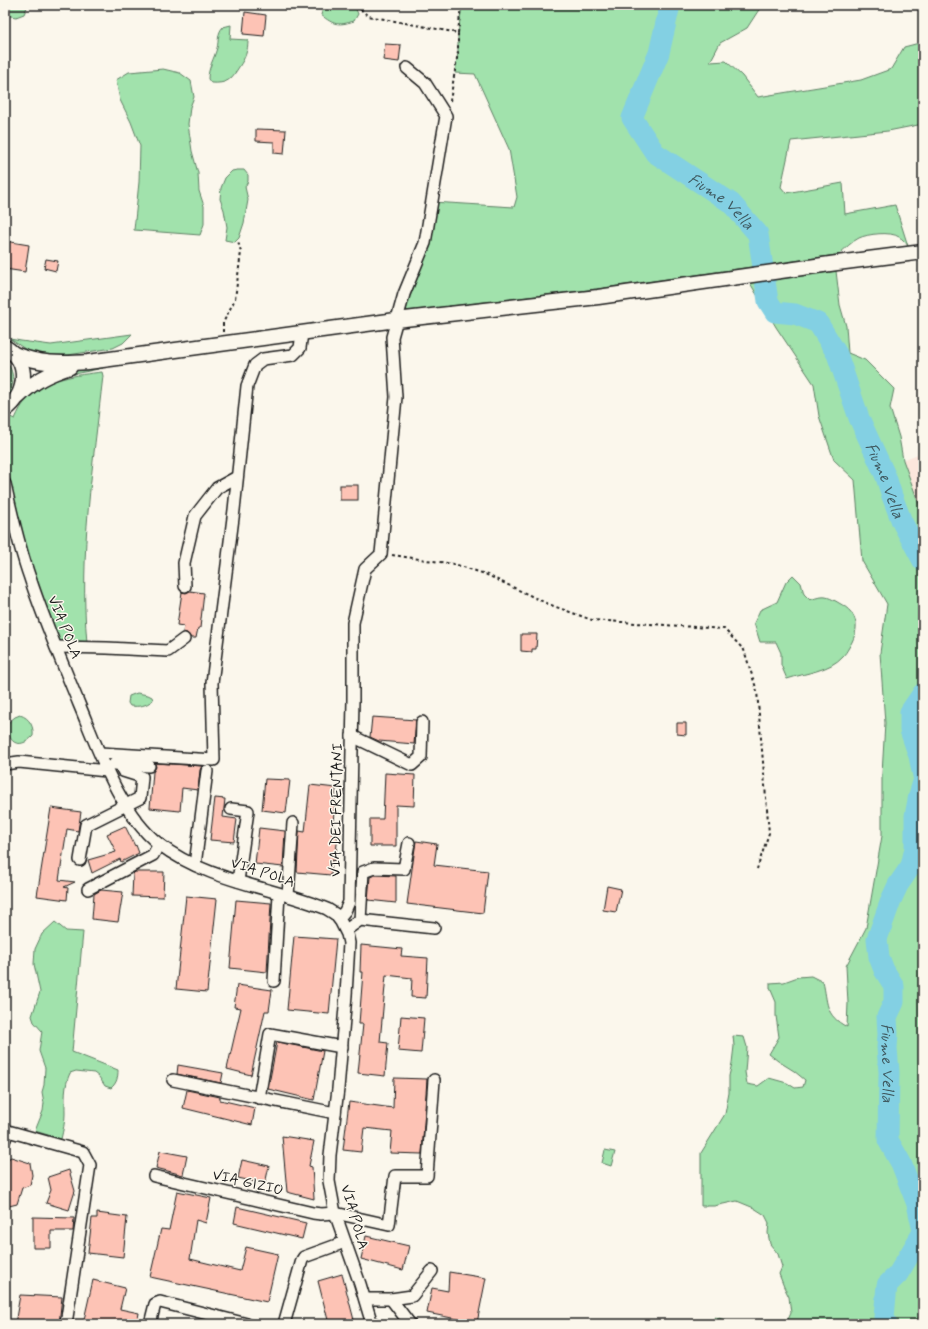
<svg xmlns="http://www.w3.org/2000/svg" width="928" height="1329" font-family="Mynerve,sans-serif">
  <style>
    .built { fill: #fce7dc }
    .green { fill: #a1e2ac; stroke: #5e7f64 }
    .lines { fill: none; stroke-linecap: round; stroke-linejoin: round }
    .river { stroke: #83d0e3; stroke-width: 21 }
    .building { fill: #fdc3b5; stroke: #1c1c1c }
    .minor-casing { stroke: #1c1c1c; stroke-width: 14 }
    .major-casing { stroke: #1c1c1c; stroke-width: 17 }
    .path { stroke: #1c1c1c; stroke-width: 2; stroke-dasharray: 3 3; stroke-linecap: butt }
    .minor { stroke: #fbf7ec; stroke-width: 11 }
    .major { stroke: #fbf7ec; stroke-width: 14 }
    .labels { text-anchor: middle; stroke-width: 3; stroke-linejoin: round; paint-order: stroke }
    .street-label { font-size: 15px; fill: #1c1c1c; stroke: #fbf7ec }
    .water-label { font-size: 16px; font-style: italic; fill: #405b62; stroke: #fbf7ec }
  </style>
  <rect width="100%" height="100%" fill="#fbf7ec"/>
  <filter id="ink" filterUnits="userSpaceOnUse"><feTurbulence type="fractalNoise" baseFrequency=".025" numOctaves="2"/><feDisplacementMap in="SourceGraphic" scale="8" xChannelSelector="R" yChannelSelector="G"/><feConvolveMatrix kernelMatrix="1 2 1 2 8 2 1 2 1" color-interpolation-filters="sRGB"/></filter>
  <g filter="url(#ink)">
    <polygon class="built" points="923,452 923,515 903,460"/>
    <g class="green">
      <polygon points="5,5 28,5 24,14 16,17 5,15"/>
      <path d="M 324,5 L 352,5 L 355,7 L 358,14 L 354,21 C 338,26 334,25 321,15 Z"/>
      <path d="M 462,5 L 762,5 L 747,28 L 720,43 L 710,62 L 726,61 L 742,76 L 758,97 L 861,80 L 891,69 L 904,47 L 923,42 L 923,64 L 919,69 L 923,69 L 923,124 L 888,131 L 791,141 L 781,187 L 786,193 L 843,183 L 845,214 L 895,205 L 908,246 C 906,243 903,239 899,237 C 891,231 867,234 859,238 C 851,242 845,249 839,254 L 836,255 L 597,289 L 399,312 L 432,202 L 514,207 L 517,197 L 509,149 L 475,74 L 455,73 L 458,52 L 458,34 Z"/>
      <path d="M 231,25 L 230,39 L 248,40 C 248,51 245,58 239,67 C 231,80 227,84 211,83 L 208,79 C 208,68 214,59 217,48 C 219,41 217,33 223,27 Z"/>
      <polygon points="163,69 180,73 191,81 194,97 190,107 188,124 192,151 198,173 199,191 204,206 204,224 200,235 134,230 139,182 140,146 131,122 120,100 116,80 129,72"/>
      <polygon points="237,170 244,170 248,175 248,181 245,187 248,200 244,223 239,238 235,242 225,240 227,227 224,210 220,199 221,188 225,178 232,171"/>
      <path d="M 836,271 L 840,305 L 846,326 L 848,353 L 865,360 L 894,389 L 890,408 L 899,437 L 903,460 L 923,515 L 923,1324 L 786,1324 L 791,1313 L 789,1297 L 784,1287 L 779,1274 L 782,1267 L 778,1254 L 770,1244 L 768,1233 L 769,1223 L 765,1215 L 754,1208 L 737,1201 L 714,1206 L 701,1206 L 701,1153 L 725,1114 L 729,1093 L 729,1076 L 732,1063 L 734,1046 L 733,1036 L 744,1037 L 747,1047 L 745,1072 L 747,1084 L 758,1086 L 769,1078 L 787,1083 L 795,1088 L 803,1087 L 805,1080 L 794,1071 L 778,1061 L 769,1054 L 779,1037 L 776,1016 L 776,1002 L 770,988 L 770,983 L 784,982 L 798,977 L 811,976 L 823,982 C 828,1002 824,1015 847,1027 L 848,1003 L 846,966 L 866,928 L 882,836 L 882,774 L 885,723 L 880,653 L 887,604 L 862,561 L 855,480 L 834,460 L 819,416 L 814,384 L 776,327 L 750,283 Z"/>
      <polygon points="132,334 123,343 113,348 68,355 47,355 31,353 10,339 21,341 51,345"/>
      <path d="M 5,360 C 15,372 16,386 5,398 Z"/>
      <polygon points="99,367 103,368 65,376 75,369"/>
      <path d="M 102,372 L 103,376 C 93,464 79,554 87,643 L 59,644 L 42,602 L 20,525 L 9,475 L 5,454 L 5,442 L 6,428 L 10,417 L 15,419 C 18,412 22,404 28,398 C 46,378 77,375 102,372 Z"/>
      <path d="M 793,575 L 801,583 L 804,594 L 810,600 C 813,599 818,597 822,597 C 827,596 834,600 839,603 C 860,614 860,630 848,649 C 847,651 845,654 843,656 C 830,671 805,673 787,679 L 781,665 L 781,653 L 776,642 L 760,642 L 754,623 L 760,610 L 777,602 L 786,582 Z"/>
      <path d="M 137,693 L 148,695 L 152,697 L 153,700 C 146,706 139,707 130,706 L 128,703 L 129,696 Z"/>
      <path d="M 20,715 C 30,718 34,727 33,736 C 19,751 5,742 9,722 L 15,717 Z"/>
      <path d="M 55,922 L 66,931 L 83,932 L 72,1052 L 118,1070 C 118,1077 117,1083 111,1088 L 105,1086 L 99,1077 L 94,1073 L 76,1071 L 70,1073 C 64,1086 65,1100 65,1114 C 65,1122 63,1131 61,1139 L 35,1131 L 43,1111 L 44,1103 L 42,1092 L 44,1085 L 45,1068 L 39,1051 L 42,1031 L 34,1022 L 32,1016 L 40,992 L 34,964 L 35,949 L 42,934 Z"/>
      <polygon points="605,1150 615,1152 611,1166 602,1163"/>
      <polygon points="715,1317 725,1320 728,1324 710,1324 710,1322"/>
    </g>
    <g class="lines">
      <g class="river">
        <path id="s1" d="M 670,5 L 659,53 L 632,118 L 655,153 L 731,203 L 758,234 L 768,301 L 775,312 L 795,314 L 818,323 L 837,354 L 859,418 L 886,477 L 892,496 L 902,522 L 923,561"/>
        <polyline points="923,693 910,712 910,730 919,756 923,776"/>
        <path id="s2" d="M 923,782 L 919,795 L 915,816 L 915,848 L 911,866 L 898,885 L 891,900 L 877,939 L 879,957 L 884,970 L 894,986 L 894,1002 L 887,1017 L 888,1034 L 887,1048 L 889,1072 L 888,1140 L 901,1163 L 917,1204 L 923,1231"/>
        <polyline points="887,1324 884,1317 887,1285 898,1274 923,1232"/>
      </g>
    </g>
    <g class="building">
      <polygon points="245,12 266,15 264,36 243,34"/>
      <polygon points="385,44 401,45 399,62 383,60"/>
      <polygon points="256,129 286,130 284,154 274,153 274,142 256,141"/>
      <polygon points="5,241 29,245 25,272 5,269"/>
      <polygon points="46,259 58,261 56,271 44,268"/>
      <rect x="340" y="485" width="18" height="15"/>
      <polygon points="190,591 204,593 200,628 198,628 196,638 191,638 187,633 183,632 184,626 177,625 182,592 186,593"/>
      <polygon points="521,634 537,634 536,649 532,649 532,652 521,651"/>
      <polygon points="372,717 416,720 414,744 379,741 370,737"/>
      <polygon points="677,723 686,723 686,735 677,734"/>
      <polygon points="155,763 202,766 200,770 198,790 182,788 180,811 150,808 153,772 156,767"/>
      <polygon points="385,773 415,775 414,806 396,805 396,846 370,846 370,819 383,819"/>
      <polygon points="265,779 290,780 286,813 262,810"/>
      <polygon points="310,785 336,788 332,835 338,835 335,861 332,860 331,875 297,872 299,831 305,832"/>
      <polygon points="215,798 225,799 223,817 237,819 234,842 210,840"/>
      <polygon points="51,808 81,812 78,831 67,829 59,880 75,882 64,887 68,888 67,900 37,896"/>
      <polygon points="125,826 135,846 136,845 139,853 121,862 120,859 92,873 88,860 116,852 107,834"/>
      <polygon points="259,828 285,831 283,867 255,864"/>
      <polygon points="416,841 437,844 434,865 488,871 483,913 407,904"/>
      <polygon points="135,872 164,872 163,897 132,896 133,874"/>
      <polygon points="375,875 396,876 396,903 368,900 370,877"/>
      <polygon points="607,886 621,889 616,912 603,910"/>
      <polygon points="101,890 123,892 118,922 92,919 94,894"/>
      <polygon points="186,896 217,899 207,992 176,989"/>
      <polygon points="236,900 271,903 267,972 230,968"/>
      <polygon points="294,936 336,939 329,1014 287,1010"/>
      <polygon points="361,945 402,949 401,956 428,958 426,998 411,997 412,978 386,975 380,1042 388,1043 385,1076 358,1073 363,1024 359,1024 363,972 360,972"/>
      <polygon points="237,985 272,990 269,1011 265,1011 251,1075 227,1069 241,1008 234,1007"/>
      <polygon points="401,1016 424,1018 421,1053 398,1051"/>
      <polygon points="277,1042 323,1051 314,1100 268,1089"/>
      <polygon points="178,1065 223,1073 221,1083 177,1074"/>
      <polygon points="394,1078 427,1079 422,1154 390,1153 392,1131 364,1128 361,1152 343,1150 349,1102 393,1108"/>
      <polygon points="187,1090 220,1097 220,1100 255,1108 252,1125 183,1108"/>
      <polygon points="282,1136 314,1141 309,1166 312,1167 314,1199 287,1192"/>
      <polygon points="160,1151 187,1156 183,1175 156,1168"/>
      <polygon points="11,1157 30,1163 32,1175 30,1185 22,1188 17,1204 5,1207 5,1161"/>
      <polygon points="242,1160 269,1166 265,1184 238,1178"/>
      <polygon points="69,1170 75,1191 69,1210 46,1203 51,1190 48,1177"/>
      <polygon points="177,1191 211,1198 206,1223 196,1220 190,1259 240,1271 246,1247 278,1254 267,1302 150,1277 161,1229 169,1230"/>
      <polygon points="237,1207 306,1223 302,1239 234,1223"/>
      <polygon points="97,1213 127,1217 123,1257 88,1253 92,1218 97,1218"/>
      <polygon points="33,1217 74,1218 73,1231 51,1231 51,1248 33,1248"/>
      <polygon points="366,1236 409,1246 403,1270 361,1259"/>
      <polygon points="449,1272 486,1278 477,1323 427,1313 432,1288 448,1291"/>
      <polygon points="342,1274 355,1324 329,1324 318,1281"/>
      <polygon points="93,1280 125,1288 120,1309 139,1313 137,1324 83,1324"/>
      <polygon points="20,1295 62,1297 59,1324 15,1324"/>
    </g>
    <g class="lines">
      <g class="minor-casing">
        <g id="minor">
          <path d="M 5,484 C 12,516 19,547 30,578 C 44,621 62,662 79,704 C 98,749 120,814 159,844 C 207,881 272,887 327,909 L 335,914 L 341,922 L 347,934 L 349,943 L 346,995 L 338,1089 L 330,1155 L 329,1181 L 335,1213 L 360,1284 L 372,1324"/>
          <polyline points="185,586 184,563 195,516 217,488 237,477"/>
          <polyline points="56,647 107,648 168,651 184,639"/>
          <polyline points="352,736 412,765 421,757 422,722"/>
          <polyline points="100,753 214,760 212,683 234,510 247,386 255,365 263,359 293,355 300,348 302,333"/>
          <polyline points="5,764 19,762 107,771"/>
          <polyline points="114,764 149,766"/>
          <polyline points="231,809 248,811 238,881"/>
          <polyline points="80,860 86,825 140,798 142,777 123,771 121,765"/>
          <polyline points="195,865 207,771"/>
          <polyline points="88,889 153,855 159,844"/>
          <polyline points="288,896 293,823"/>
          <polyline points="339,918 345,911 349,902 353,700 353,623 365,569 381,554 396,397 392,337 404,294 425,243 446,116 425,83 407,68"/>
          <polyline points="360,920 363,872 374,868 404,869 409,843"/>
          <polyline points="346,930 360,920 434,928"/>
          <polyline points="274,981 279,894"/>
          <polyline points="173,1080 335,1113"/>
          <polyline points="259,1098 270,1034 342,1047"/>
          <polyline points="5,1139 8,1131 83,1152 90,1165 66,1324"/>
          <polyline points="154,1176 313,1213 321,1214 335,1213 389,1225 395,1176 427,1176 434,1080"/>
          <polyline points="365,1299 391,1299 412,1296 432,1271"/>
          <polyline points="391,1299 410,1324"/>
          <polyline points="150,1324 155,1304 160,1302 247,1324"/>
          <polyline points="284,1324 302,1260 304,1257 345,1242"/>
        </g>
      </g>
      <g class="major-casing">
        <g id="major">
          <path d="M 5,347 C 31,362 27,394 5,410"/>
          <path d="M 14,354 C 40,364 60,364 88,362 L 396,320 L 598,297 L 837,263 L 923,252"/>
          <path d="M 18,397 C 34,381 48,374 70,367"/>
        </g>
      </g>
      <g class="path">
        <polyline points="356,5 368,16 458,33 458,52 450,101"/>
        <polyline points="458,33 461,5"/>
        <polyline points="223,332 223,323 235,299 241,252 238,241"/>
        <polyline points="392,555 454,564 485,574 548,604 592,620 724,629 744,650 757,691 769,833 757,869"/>
      </g>
      <use href="#minor" class="minor"/>
      <use href="#major" class="major"/>
    </g>
  </g>
  <g class="labels">
    <g class="street-label">
      <text transform="translate(65 627) rotate(68)" y="5">VIA POLA</text>
      <text transform="translate(336 810) rotate(-89)" y="5">VIA DEI FRENTANI</text>
      <text transform="translate(263 872) rotate(18)" y="5">VIA POLA</text>
      <text transform="translate(248 1182) rotate(13)" y="5">VIA GIZIO</text>
      <text transform="translate(355 1217) rotate(74)" y="5">VIA POLA</text>
    </g>
    <g class="water-label">
      <text dy="6" stroke="none"><textPath href="#s1" startOffset="244">Fiume Vella</textPath></text>
      <text dy="6" stroke="none"><textPath href="#s1" startOffset="591">Fiume Vella</textPath></text>
      <text dy="6" stroke="none"><textPath href="#s2" startOffset="296">Fiume Vella</textPath></text>
    </g>
  </g>
  <rect width="928" height="1329" fill="none" stroke="#fbf7ec" stroke-width="20"/>
  <rect x="10" y="10" width="908" height="1309" fill="none" stroke="#1c1c1c" stroke-width="1.5" filter="url(#ink)"/>
</svg>
